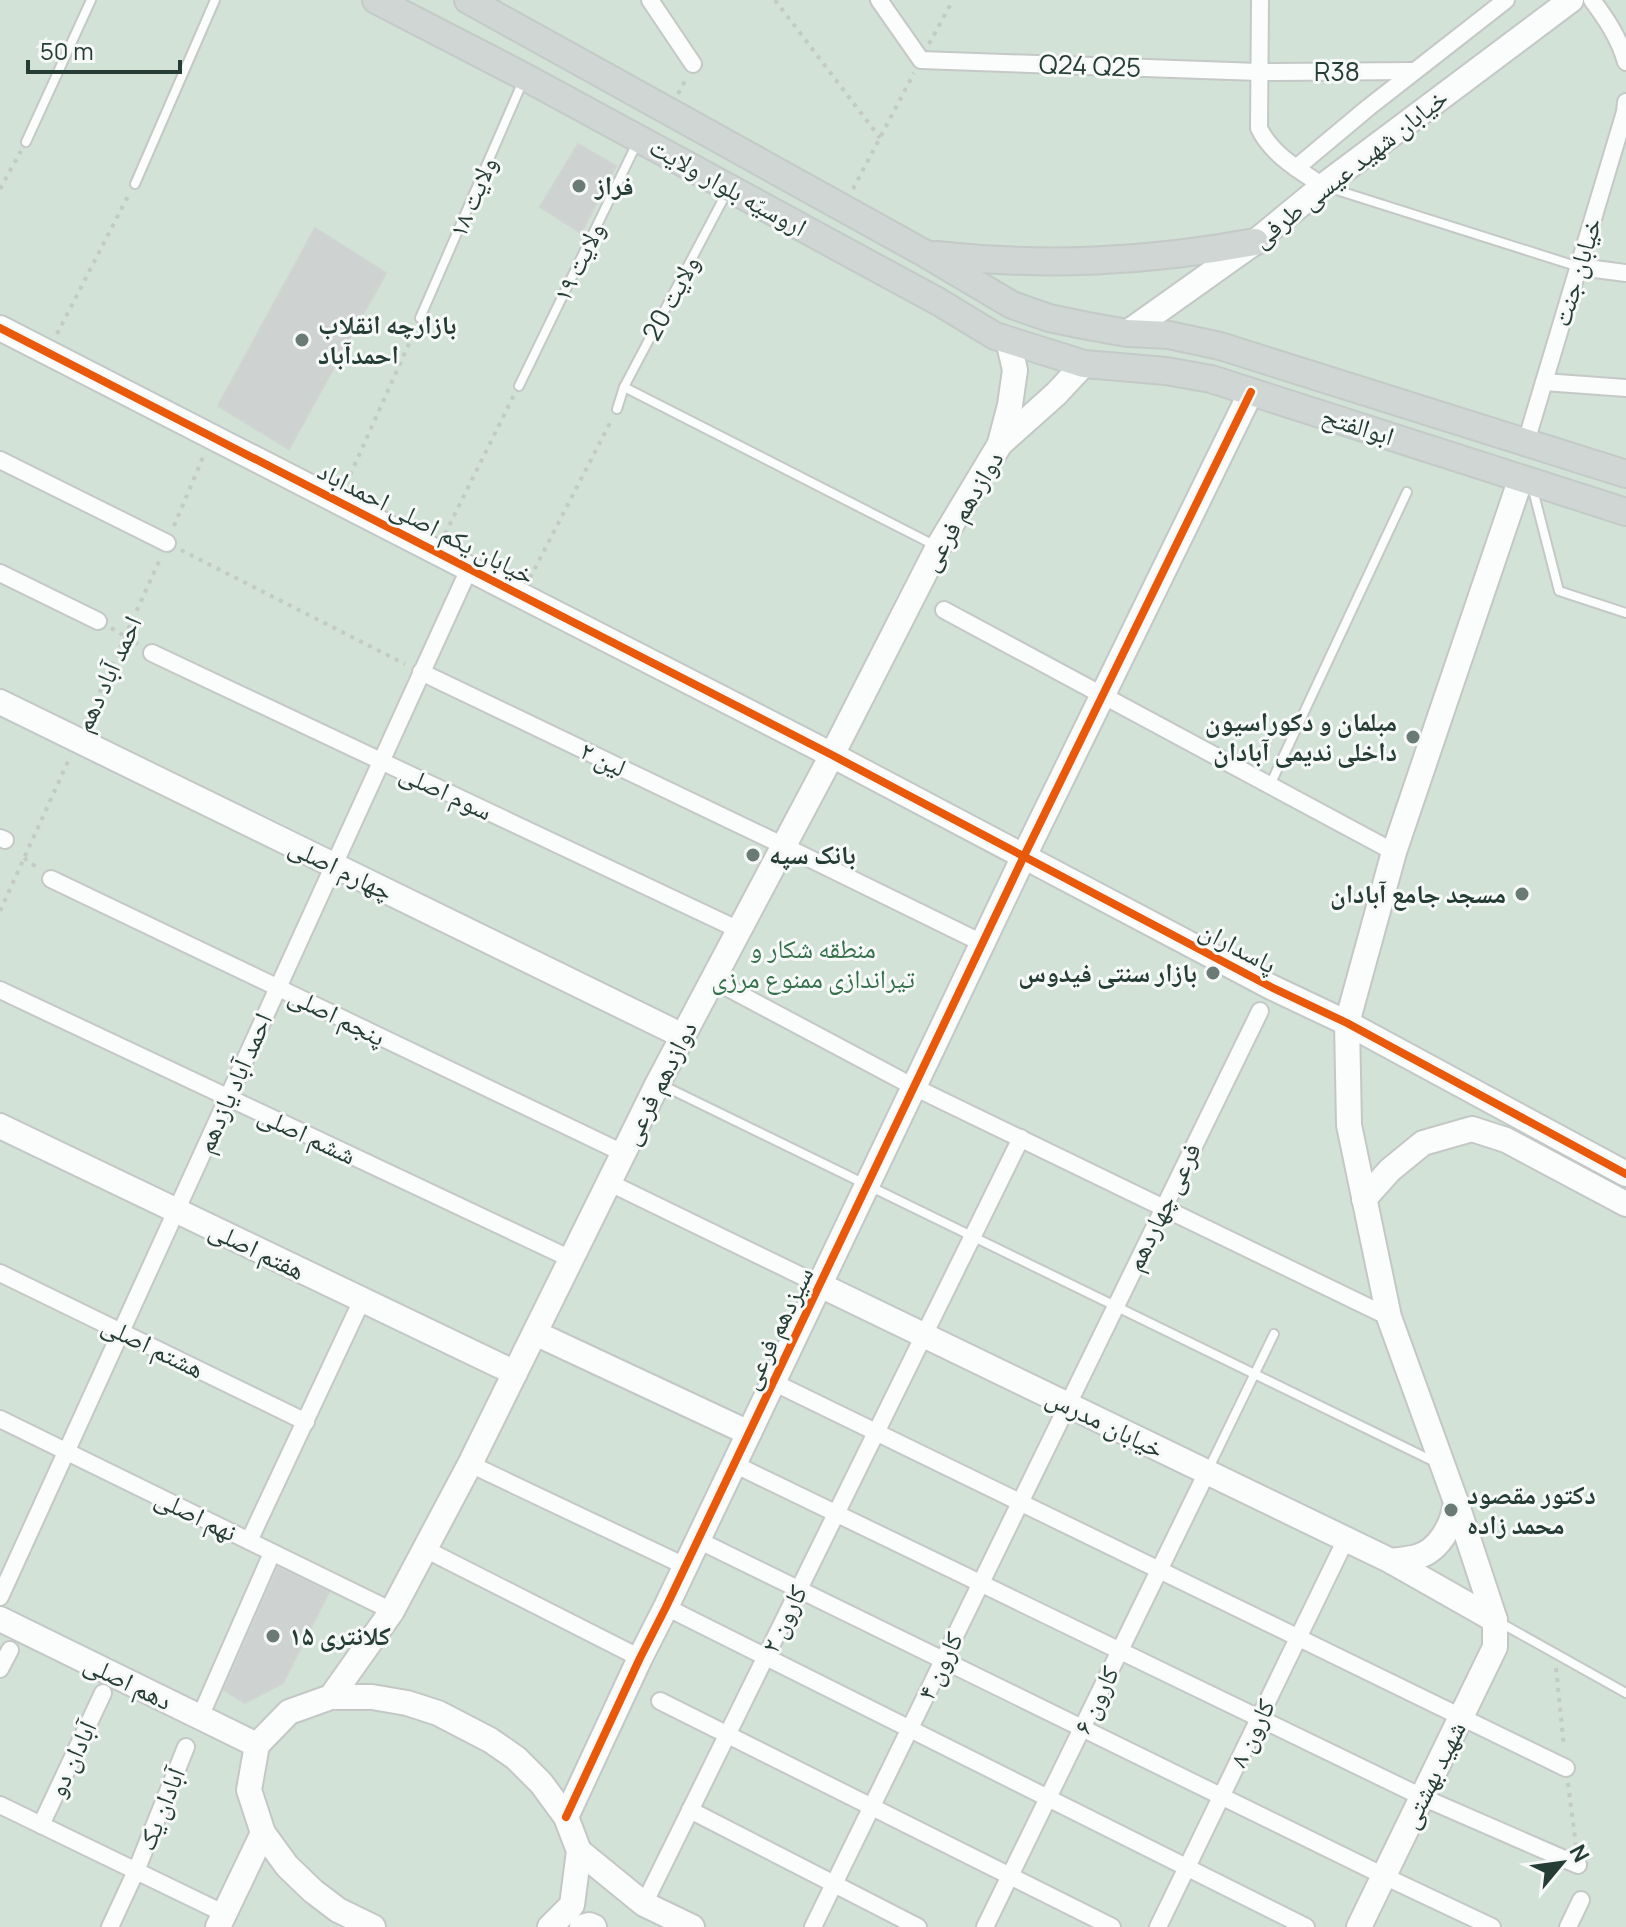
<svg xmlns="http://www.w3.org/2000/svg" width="1626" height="1927" font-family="Manrope,'Noto Naskh Arabic',sans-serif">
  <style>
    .green { fill: #d2e2d6 }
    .building { fill: #ced2d0; stroke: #d0d4d2; stroke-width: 2 }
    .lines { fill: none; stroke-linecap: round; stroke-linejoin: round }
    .lane-casing { stroke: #c4c8c6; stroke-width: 12 }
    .street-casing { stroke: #c4c8c6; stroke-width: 20 }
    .secondary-casing { stroke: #c3c8c6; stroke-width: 28 }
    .primary-casing { stroke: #c3cac7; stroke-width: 30 }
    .path { stroke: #c3cac7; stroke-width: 4; stroke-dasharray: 4 6; stroke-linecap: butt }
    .lane { stroke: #fbfcfc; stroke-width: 8 }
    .street { stroke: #fbfcfc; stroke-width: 16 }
    .secondary { stroke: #fbfcfc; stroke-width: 24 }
    .primary { stroke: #cfd6d4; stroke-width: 26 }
    .cycleway-casing { stroke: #f6f9f7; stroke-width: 13 }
    .cycleway { stroke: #e8590c; stroke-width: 8 }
    .poi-dot { fill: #6a7a75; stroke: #f6f9f7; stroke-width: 3 }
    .labels { text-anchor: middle; stroke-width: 6; stroke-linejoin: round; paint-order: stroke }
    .street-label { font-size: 26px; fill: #263d36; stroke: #f6f9f7 }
    .poi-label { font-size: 26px; font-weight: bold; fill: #263d36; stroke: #f6f9f7; text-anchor: start }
    .park-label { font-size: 26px; fill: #34704a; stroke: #f6f9f7 }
  </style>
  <rect width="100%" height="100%" fill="#e7ebe9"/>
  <rect class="green" x="0" y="0" width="1626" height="1927"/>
  <g class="building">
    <polygon points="578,144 616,166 581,233 540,207"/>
    <polygon points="315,228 386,273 289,449 218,406"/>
    <polygon points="278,1567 329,1592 283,1683 245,1703 224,1690"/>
  </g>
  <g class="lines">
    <g class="lane-casing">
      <g id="lane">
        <polyline points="26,142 91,0"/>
        <polyline points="135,184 215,0"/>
        <polyline points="1327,187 1579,267"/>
        <polyline points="420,318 523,81"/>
        <polyline points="519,386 637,143"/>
        <polyline points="624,387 934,545"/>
        <polyline points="617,409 624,387 727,192"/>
        <polyline points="1532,486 1559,591 1626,613"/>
        <polyline points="1270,785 1407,492"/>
        <polyline points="662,1085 1437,1463"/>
        <polyline points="1208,1470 1274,1334"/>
        <polyline points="1499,1622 1626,1693"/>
      </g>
    </g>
    <g class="street-casing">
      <g id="street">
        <polyline points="650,0 693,64"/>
        <polyline points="879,0 921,60 1259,72 1415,71"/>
        <path d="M 1260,0 L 1259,128 C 1271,154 1299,170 1323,186"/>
        <path d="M 1592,0 C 1607,20 1619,38 1626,62"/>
        <polyline points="1296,168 1369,107 1506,0"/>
        <polyline points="1579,267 1626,273"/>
        <polyline points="1544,382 1626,388"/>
        <polyline points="1526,442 1625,112 1626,102"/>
        <polyline points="0,460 167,543"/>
        <polyline points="0,573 98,621"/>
        <polyline points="944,610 1394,852"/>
        <polyline points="152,653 739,930"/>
        <polyline points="421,672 784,846 982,943"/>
        <polyline points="0,838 5,840"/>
        <polyline points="51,879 623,1153"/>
        <polyline points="713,980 914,1087 1389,1317"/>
        <polyline points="0,990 571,1259"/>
        <polyline points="608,1182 820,1285"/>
        <polyline points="0,1273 306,1422"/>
        <polyline points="773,1382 1566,1768"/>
        <polyline points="0,1419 392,1611"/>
        <polyline points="470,1464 685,1566"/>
        <polyline points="734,1464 1422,1797 1578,1865"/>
        <polyline points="698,1540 1384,1876 1492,1927"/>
        <polyline points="249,1541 362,1300"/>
        <polyline points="425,1549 640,1658"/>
        <polyline points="0,1597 469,569"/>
        <polyline points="666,1607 1306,1927"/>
        <polyline points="0,1669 10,1650"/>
        <polyline points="660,1701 1112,1927"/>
        <polyline points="200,1717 272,1553"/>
        <polyline points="0,1805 225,1914"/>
        <polyline points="690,1810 918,1927"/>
        <polyline points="41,1825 103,1693"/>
        <polyline points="644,1904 1021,1138"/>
        <polyline points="110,1927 136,1871 186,1747"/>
        <polyline points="813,1927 1260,1011"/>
        <polyline points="985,1927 1207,1472"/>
        <polyline points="1158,1927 1346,1539"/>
        <polyline points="1568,1927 1581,1900"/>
      </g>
    </g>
    <g class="secondary-casing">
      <g id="secondary">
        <polyline points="0,328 832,755 1271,987 1347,1023 1626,1174"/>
        <polyline points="1127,333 1255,242 1323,186 1571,0"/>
        <polyline points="1000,443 1010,405 1015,370 1008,340"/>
        <polyline points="0,702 683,1036"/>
        <polyline points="0,1126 515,1373"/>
        <polyline points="1364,1199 1390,1170 1423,1143 1472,1129 1506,1140 1626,1204"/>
        <polyline points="820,1285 1391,1561 1495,1620"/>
        <polyline points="535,1333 749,1433"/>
        <path d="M 1391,1561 C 1399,1560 1409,1559 1417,1557 C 1440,1550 1453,1524 1456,1502"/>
        <polyline points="0,1619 257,1745"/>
        <polyline points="331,1697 392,1611 470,1464 658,1083 832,755 938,547 1000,444 1056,394 1084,364"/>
        <polyline points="566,1817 640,1658 666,1607 1024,856 1251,392"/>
        <polyline points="579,1851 644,1904 692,1927"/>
        <polyline points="218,1927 263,1833"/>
        <polyline points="373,1927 338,1910 313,1891 287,1866 263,1833 249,1790 257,1745 289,1712 331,1697 372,1697 407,1703 438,1713 490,1740 516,1758 541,1783 566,1817 579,1851 572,1905 550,1927"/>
        <polyline points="582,1927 589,1925 594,1927"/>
        <polyline points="1359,1927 1495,1647 1495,1620 1456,1502 1389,1317 1349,1125 1347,1023 1394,852 1521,478"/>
      </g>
    </g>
    <g class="primary-casing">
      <g id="primary">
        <polyline points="376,0 525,77 939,302 995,336 1084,364 1166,371 1211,379 1626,512"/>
        <polyline points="468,0 926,254 1012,305 1049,318 1088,326 1127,333 1169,335 1220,346 1626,474"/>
        <path d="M 936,255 C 1045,267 1147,262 1255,242"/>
      </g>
    </g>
    <g class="path">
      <polyline points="775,0 880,138"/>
      <polyline points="929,44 953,0"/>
      <polyline points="678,94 687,77"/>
      <polyline points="0,189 21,151"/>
      <polyline points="853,189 914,73"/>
      <polyline points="57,334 128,196"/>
      <polyline points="346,484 416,328"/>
      <polyline points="174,526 203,457"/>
      <polyline points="445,534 514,395"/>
      <polyline points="181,550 405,664"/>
      <polyline points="530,578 612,419"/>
      <polyline points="111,628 138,644"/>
      <polyline points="87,720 161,557"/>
      <polyline points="24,858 39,869"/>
      <polyline points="0,911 70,757"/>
      <polyline points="1556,1668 1564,1747"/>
      <polyline points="1568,1783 1576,1846"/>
    </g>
    <use href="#lane" class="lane"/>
    <use href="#street" class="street"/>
    <use href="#secondary" class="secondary"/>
    <use href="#primary" class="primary"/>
    <g class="cycleway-casing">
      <g id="cycleway">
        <polyline points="0,328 832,755 1271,987 1347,1023 1626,1174"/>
        <polyline points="566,1817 640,1658 666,1607 1024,856 1251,392"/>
      </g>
    </g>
    <use href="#cycleway" class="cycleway"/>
  </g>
  <g class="poi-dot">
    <circle cx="579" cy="186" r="8"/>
    <circle cx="302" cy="340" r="8"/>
    <circle cx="1413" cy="737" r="8"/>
    <circle cx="753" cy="855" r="8"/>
    <circle cx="1522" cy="894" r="8"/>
    <circle cx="1213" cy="973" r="8"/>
    <circle cx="1451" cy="1510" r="8"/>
    <circle cx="273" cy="1636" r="8"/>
  </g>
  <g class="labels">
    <g class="street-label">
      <text transform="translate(1090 66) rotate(2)" y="9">Q24 Q25</text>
      <text x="1337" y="81">R38</text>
      <text transform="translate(1350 168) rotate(-38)" y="9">خیابان شهید عیسی طرفی</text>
      <text transform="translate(728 187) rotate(29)" y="9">اروسیّه بلوار ولایت</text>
      <text transform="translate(473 197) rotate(-67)" y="9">ولایت ۱۸</text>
      <text transform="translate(579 262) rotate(-64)" y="9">ولایت ۱۹</text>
      <text transform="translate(1577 272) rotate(-73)" y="9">خیابان جنت</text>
      <text transform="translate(671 298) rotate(-62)" y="9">ولایت 20</text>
      <text transform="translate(1358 426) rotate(18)" y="9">ابوالفتح</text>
      <text transform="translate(962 511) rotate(-59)" y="9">دوازدهم فرعی</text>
      <text transform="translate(426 523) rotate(27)" y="9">خیابان یکم اصلی احمداباد</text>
      <text transform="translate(108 674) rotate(-65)" y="9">احمد آباد دهم</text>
      <text transform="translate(603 759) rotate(26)" y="9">لین ۲</text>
      <text transform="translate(446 792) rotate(25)" y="9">سوم اصلی</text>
      <text transform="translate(341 869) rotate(26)" y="9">چهارم اصلی</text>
      <text transform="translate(1238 947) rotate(28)" y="9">پاسداران</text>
      <text transform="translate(337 1016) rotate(26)" y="9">پنجم اصلی</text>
      <text transform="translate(234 1083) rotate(-66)" y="9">احمد آباد یازدهم</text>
      <text transform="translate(659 1083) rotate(-63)" y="9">دوازدهم فرعی</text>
      <text transform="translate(307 1135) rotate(25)" y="9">ششم اصلی</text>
      <text transform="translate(1163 1207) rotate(-64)" y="9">فرعی چهاردهم</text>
      <text transform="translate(257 1250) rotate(26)" y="9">هفتم اصلی</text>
      <text transform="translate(777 1328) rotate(-64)" y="9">سیزدهم فرعی</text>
      <text transform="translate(153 1347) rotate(26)" y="9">هشتم اصلی</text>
      <text transform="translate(1105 1423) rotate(26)" y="9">خیابان مدرس</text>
      <text transform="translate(196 1515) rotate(26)" y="9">نهم اصلی</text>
      <text transform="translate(784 1619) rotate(-64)" y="9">کارون ۲</text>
      <text transform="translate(940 1666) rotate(-64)" y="9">کارون ۴</text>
      <text transform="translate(128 1682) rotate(26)" y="9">دهم اصلی</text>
      <text transform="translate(1096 1700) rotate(-64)" y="9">کارون ۶</text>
      <text transform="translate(1252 1733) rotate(-64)" y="9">کارون ۸</text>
      <text transform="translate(72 1759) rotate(-65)" y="9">آبادان دو</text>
      <text transform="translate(1433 1775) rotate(-64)" y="9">شهید بهشتی</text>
      <text transform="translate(161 1809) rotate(-68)" y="9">آبادان یک</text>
    </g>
    <g class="poi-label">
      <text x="595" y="195">فراز</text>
      <text x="318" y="334">بازارچه انقلاب<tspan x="318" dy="30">احمدآباد</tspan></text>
      <text x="1397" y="731" text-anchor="end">مبلمان و دکوراسیون<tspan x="1397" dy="30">داخلی ندیمی آبادان</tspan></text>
      <text x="769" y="864">بانک سپه</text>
      <text x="1506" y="903" text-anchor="end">مسجد جامع آبادان</text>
      <text x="1197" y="982" text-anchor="end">بازار سنتی فیدوس</text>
      <text x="1467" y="1504">دكتور مقصود<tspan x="1467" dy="30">محمد زاده</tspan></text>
      <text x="289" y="1645">کلانتری ۱۵</text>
    </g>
    <g class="park-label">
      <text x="813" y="958">منطقه شکار و<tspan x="813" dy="30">تیراندازی ممنوع مرزی</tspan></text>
    </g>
  </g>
  <g transform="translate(1562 1863) rotate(61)" stroke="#f6f9f7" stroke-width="6" paint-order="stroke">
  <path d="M0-6L14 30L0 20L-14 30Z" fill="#263d36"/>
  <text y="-12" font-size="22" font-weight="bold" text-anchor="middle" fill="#263d36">N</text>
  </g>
  <path d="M28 60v12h152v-12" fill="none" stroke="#263d36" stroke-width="4"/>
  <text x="40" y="60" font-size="24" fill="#263d36" stroke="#f6f9f7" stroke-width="6" paint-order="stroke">50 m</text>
</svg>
